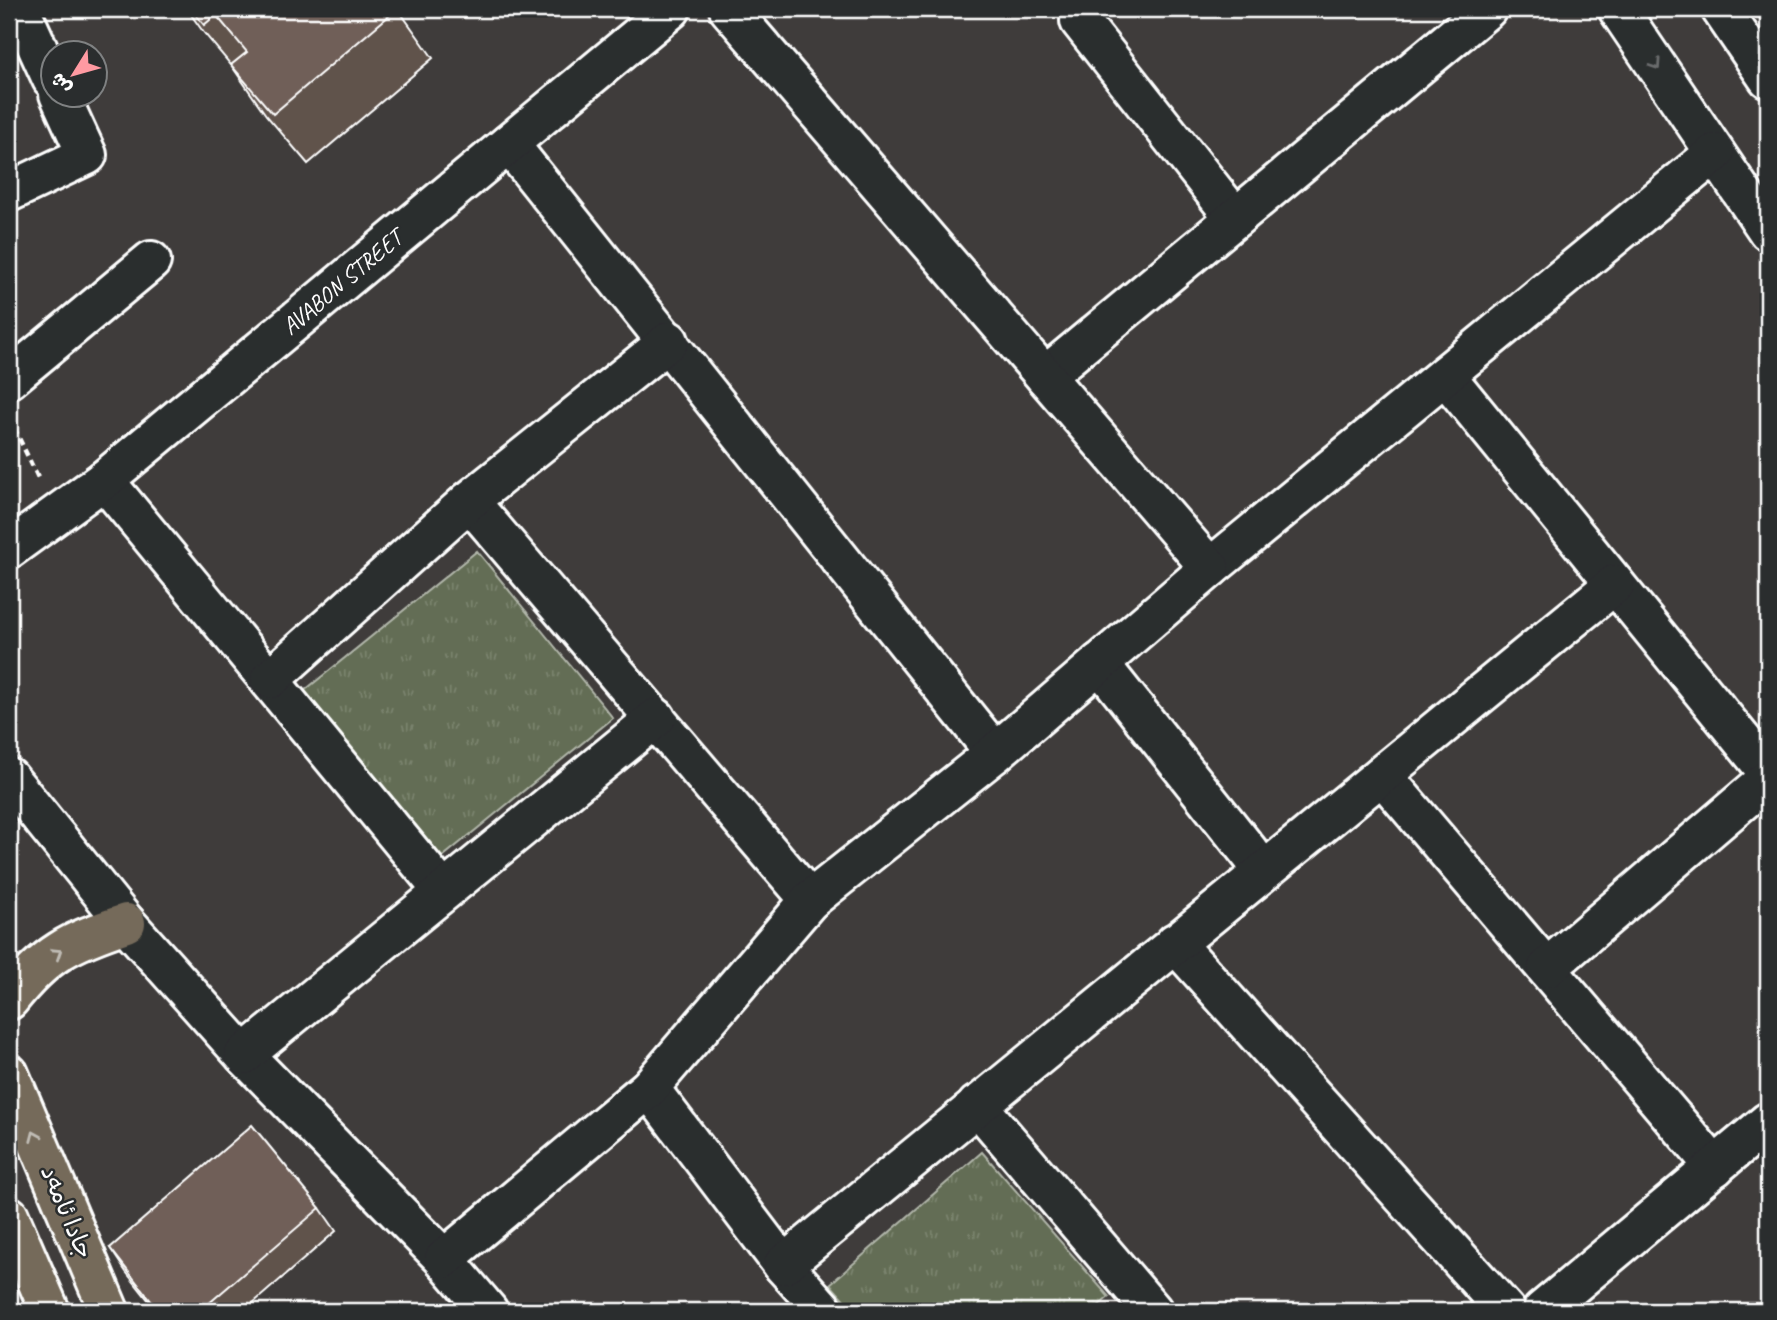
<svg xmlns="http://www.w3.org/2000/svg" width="1777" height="1320" font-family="Caveat,'Playpen Sans Arabic',sans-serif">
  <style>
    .grass { fill: url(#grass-tufts); stroke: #b1b6aa; stroke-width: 2 }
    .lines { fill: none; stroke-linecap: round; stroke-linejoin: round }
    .minor-casing { stroke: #fff; stroke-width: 44 }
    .major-casing { stroke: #fff; stroke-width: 44 }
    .path { stroke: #fff; stroke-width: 4.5; stroke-dasharray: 7 5; stroke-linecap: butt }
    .minor { stroke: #2a2d2e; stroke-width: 38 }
    .major { stroke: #746a5a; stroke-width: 38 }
    .wall { fill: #60524c; stroke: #fff; stroke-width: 2 }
    .building { fill: #705f58; stroke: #fff; stroke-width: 2 }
    .oneway { stroke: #6a6c6d }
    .oneway2 { stroke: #c0bcb5 }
    .labels { text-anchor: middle; stroke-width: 5; stroke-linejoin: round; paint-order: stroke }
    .street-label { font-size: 24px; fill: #fff; stroke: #2a2d2e }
  </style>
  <defs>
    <pattern id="grass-tufts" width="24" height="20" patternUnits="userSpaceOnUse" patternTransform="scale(1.75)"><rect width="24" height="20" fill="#636d54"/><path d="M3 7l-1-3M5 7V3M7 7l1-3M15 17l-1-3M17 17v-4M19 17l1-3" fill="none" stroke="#7a836e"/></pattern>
  </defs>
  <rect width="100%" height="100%" fill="#3f3c3b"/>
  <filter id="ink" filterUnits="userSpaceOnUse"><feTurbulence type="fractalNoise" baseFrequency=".0143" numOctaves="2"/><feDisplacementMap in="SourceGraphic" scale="14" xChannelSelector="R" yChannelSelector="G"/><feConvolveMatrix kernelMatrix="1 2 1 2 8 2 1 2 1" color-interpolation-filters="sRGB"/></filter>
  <g filter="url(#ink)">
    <g class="grass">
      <polygon points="477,551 613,718 440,859 304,691"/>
      <polygon points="982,1152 1109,1297 1092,1311 854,1311 830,1284"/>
    </g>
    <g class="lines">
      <g class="minor-casing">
        <g id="minor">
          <polyline points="20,9 52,79"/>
          <polyline points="1618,9 1768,231"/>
          <polyline points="1721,9 1768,78"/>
          <polyline points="1080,21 1235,218"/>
          <polyline points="509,144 995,753"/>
          <polyline points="9,192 87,155 59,94"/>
          <polyline points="1445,375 1768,772"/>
          <polyline points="1045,376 1487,9"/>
          <polyline points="9,379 151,261"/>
          <polyline points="104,480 443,891"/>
          <polyline points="469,501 810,900"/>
          <polyline points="9,549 104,480 671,9"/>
          <polyline points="1210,568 1715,153"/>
          <polyline points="1099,663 1264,871"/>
          <polyline points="270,679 469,501 669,341"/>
          <polyline points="1382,775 1715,1167"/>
          <polyline points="9,778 126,923 244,1055 444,1259 488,1311"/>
          <polyline points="1175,943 1506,1311"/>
          <polyline points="1547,968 1768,779"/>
          <polyline points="244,1055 656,718"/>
          <polyline points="649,1088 783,1265 824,1311"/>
          <polyline points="977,1105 1153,1311"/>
          <polyline points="444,1259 649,1088 810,900 995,753 1210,568 729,9"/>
          <polyline points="783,1265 1615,584"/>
          <polyline points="1542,1311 1768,1122"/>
        </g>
      </g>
      <g class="major-casing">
        <g id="major">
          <path d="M 9,1000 C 46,953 69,942 126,923"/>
          <polyline points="9,1074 109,1311"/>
          <polyline points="9,1216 50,1311"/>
        </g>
      </g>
      <polyline class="path" points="9,417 40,482"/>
      <use href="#minor" class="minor"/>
      <use href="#major" class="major"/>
    </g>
    <g class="wall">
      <polygon points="187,9 398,9 433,58 308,164 266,115 231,65 204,33"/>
      <polygon points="320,1208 336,1231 244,1311 157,1311 126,1272 110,1248"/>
    </g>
    <g class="building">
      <polygon points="191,9 397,9 273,114 231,65 247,52 216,15 204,25"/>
      <polygon points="252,1125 320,1208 200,1311 159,1311 110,1248"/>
    </g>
    <defs><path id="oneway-chevron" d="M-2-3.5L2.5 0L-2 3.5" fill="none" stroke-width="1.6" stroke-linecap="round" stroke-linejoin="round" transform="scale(1.75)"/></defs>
    <use class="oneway" href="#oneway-chevron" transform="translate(1656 65) rotate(56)"/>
    <g class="oneway2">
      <use href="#oneway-chevron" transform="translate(57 953) rotate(-33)"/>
      <use href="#oneway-chevron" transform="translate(35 1136) rotate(-113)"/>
    </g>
  </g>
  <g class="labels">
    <g class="street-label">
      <text transform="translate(342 282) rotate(-40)" y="8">AVABON STREET</text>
      <text transform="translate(67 1212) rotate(67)" y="8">جادا ئامەد</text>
    </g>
  </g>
  <rect width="1777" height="1320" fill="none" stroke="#2a2d2e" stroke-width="35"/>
  <rect x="18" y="18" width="1742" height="1285" fill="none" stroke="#fff" stroke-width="2.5" filter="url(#ink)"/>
  <g transform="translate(74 74) rotate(233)"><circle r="33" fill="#2a2d2e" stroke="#7f8182" stroke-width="2"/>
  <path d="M0-5L12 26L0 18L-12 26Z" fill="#ff9aa2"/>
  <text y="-10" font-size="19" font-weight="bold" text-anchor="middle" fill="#ffffff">ش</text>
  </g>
</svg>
